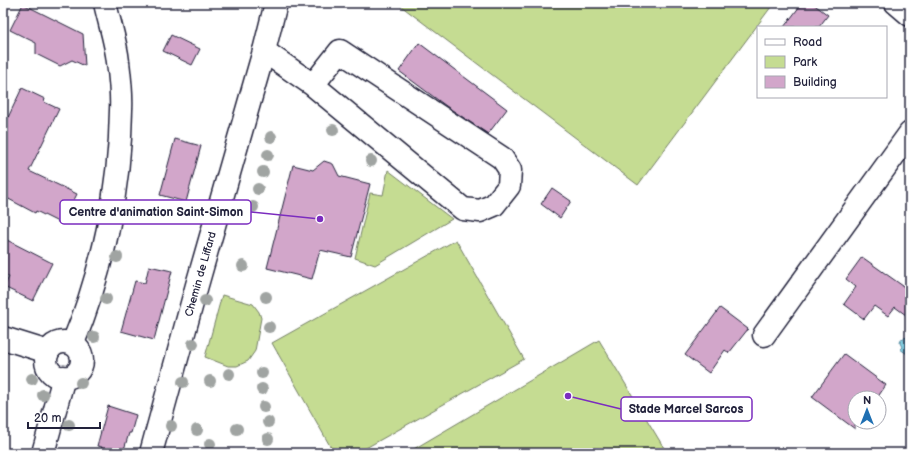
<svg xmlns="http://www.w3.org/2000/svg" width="913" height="456" font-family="'Balsamiq Sans',sans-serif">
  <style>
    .green { fill: #c5dc92; stroke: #747f66 }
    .water { fill: #83d0e2; stroke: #5c8a9f }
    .building { fill: #d2a6ca; stroke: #22223b }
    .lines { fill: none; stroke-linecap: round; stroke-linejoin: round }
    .minor-casing { stroke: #22223b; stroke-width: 25 }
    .minor { stroke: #fff; stroke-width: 22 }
    .tree { fill: #a0a4a2 }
    .labels { text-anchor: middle; stroke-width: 3.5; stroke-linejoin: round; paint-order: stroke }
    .street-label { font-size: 11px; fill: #22223b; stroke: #fff }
    .leader { fill: none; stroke: #7b2cbf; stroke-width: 1.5 }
    .callout-dot { fill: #7b2cbf; stroke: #fff; stroke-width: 1.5 }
    .callout { fill: #fff; stroke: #7b2cbf; stroke-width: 1.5 }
    .callout-label { font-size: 12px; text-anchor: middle; font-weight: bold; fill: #22223b }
  </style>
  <rect width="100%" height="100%" fill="#fff"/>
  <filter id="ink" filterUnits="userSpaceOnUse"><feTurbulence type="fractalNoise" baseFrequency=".025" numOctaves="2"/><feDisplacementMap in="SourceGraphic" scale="8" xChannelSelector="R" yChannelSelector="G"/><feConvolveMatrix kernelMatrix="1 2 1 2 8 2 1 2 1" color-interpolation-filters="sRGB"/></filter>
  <g filter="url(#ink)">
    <g class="green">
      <polygon points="397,3 774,3 638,185"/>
      <polygon points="388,170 452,219 375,265 355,258 370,193 383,195"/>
      <polygon points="456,240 524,359 357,453 334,453 272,343"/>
      <polygon points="222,295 253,304 259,312 261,318 255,351 248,361 237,366 228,366 205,357"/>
      <polygon points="599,340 667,453 407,453"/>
    </g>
    <polygon class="water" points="907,337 909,338 910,337 910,356 900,349 902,347 900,343 901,339"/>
    <g class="building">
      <polygon points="807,3 812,3 828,15 819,27 784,27 800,6"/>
      <polygon points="23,4 83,34 85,66 72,60 60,66 36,54 36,43 10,30"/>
      <polygon points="171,35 200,49 192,65 163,51"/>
      <polygon points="419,43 507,109 488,134 446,106 399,71"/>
      <polygon points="22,88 45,99 44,102 59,109 29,171 77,194 62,224 36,211 35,213 3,196 3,128"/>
      <polygon points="175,139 201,146 186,202 160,195"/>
      <polygon points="324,161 333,164 339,176 370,184 351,257 320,250 312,279 267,268 293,165 313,170"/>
      <polygon points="552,188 571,201 560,218 541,204"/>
      <polygon points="3,238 52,263 33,301 4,287 9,277 3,274"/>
      <polygon points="862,257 910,291 910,318 895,307 888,316 874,306 864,319 844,304 856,287 846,279"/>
      <polygon points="149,266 172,271 154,340 121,331 135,281 145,283"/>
      <polygon points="720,308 748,329 729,353 725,350 709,373 685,355"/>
      <polygon points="844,354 886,385 877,398 855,398 855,429 812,397"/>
      <polygon points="108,406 136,415 131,433 129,433 123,453 100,453 102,447 97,446"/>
    </g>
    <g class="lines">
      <g class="minor-casing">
        <g id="minor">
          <polyline points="896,3 910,15"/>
          <polyline points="264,51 313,85 463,209 480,211 494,205 509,186 510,170 502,158 340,51 313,85"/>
          <polyline points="764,335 910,133"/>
          <polyline points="3,338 48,352"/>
          <circle cx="64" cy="360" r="18"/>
          <path d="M 73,343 C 103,271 120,189 121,110 C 122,95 120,78 118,62 C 116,42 109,22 105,3"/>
          <polyline points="43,453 64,377"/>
          <polyline points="151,453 197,285 264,51 276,3"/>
        </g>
      </g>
      <use href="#minor" class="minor"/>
    </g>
    <g class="tree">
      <circle cx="333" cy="130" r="6"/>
      <circle cx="271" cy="137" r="6"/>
      <circle cx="268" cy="155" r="6"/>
      <circle cx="371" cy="161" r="6"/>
      <circle cx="263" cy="172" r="6"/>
      <circle cx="258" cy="189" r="6"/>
      <circle cx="253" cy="207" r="6"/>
      <circle cx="117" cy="257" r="6"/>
      <circle cx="243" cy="266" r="6"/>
      <circle cx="266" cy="297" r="6"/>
      <circle cx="106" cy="299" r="6"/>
      <circle cx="205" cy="301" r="6"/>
      <circle cx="269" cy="327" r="6"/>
      <circle cx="94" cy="337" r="6"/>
      <circle cx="193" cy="344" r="6"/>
      <circle cx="262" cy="373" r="6"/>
      <circle cx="229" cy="374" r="6"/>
      <circle cx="32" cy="379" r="6"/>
      <circle cx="210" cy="381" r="6"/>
      <circle cx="183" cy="382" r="6"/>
      <circle cx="81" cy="383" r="6"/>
      <circle cx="262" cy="389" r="6"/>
      <circle cx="43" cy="395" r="6"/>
      <circle cx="264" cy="407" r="6"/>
      <circle cx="268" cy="422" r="6"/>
      <circle cx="69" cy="425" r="6"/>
      <circle cx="171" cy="426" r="6"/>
      <circle cx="237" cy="429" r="6"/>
      <circle cx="197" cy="430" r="6"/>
      <circle cx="268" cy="439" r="6"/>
      <circle cx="210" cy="444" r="6"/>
    </g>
  </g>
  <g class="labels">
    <g class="street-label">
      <text transform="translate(200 274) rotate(-74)" y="4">Chemin de Liffard</text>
    </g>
  </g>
  <path class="leader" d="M320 219L251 212M568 396L621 409"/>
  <g class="callout-dot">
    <circle cx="320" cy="219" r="4"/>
    <circle cx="568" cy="396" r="4"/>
  </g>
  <g class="callout">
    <rect x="60" y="200" width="191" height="24" rx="4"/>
    <rect x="621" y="397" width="131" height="24" rx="4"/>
  </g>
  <g class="callout-label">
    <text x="156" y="216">Centre d'animation Saint-Simon</text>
    <text x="686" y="413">Stade Marcel Sarcos</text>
  </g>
  <rect width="913" height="456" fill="none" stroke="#fff" stroke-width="16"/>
  <rect x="8" y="8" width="897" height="440" fill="none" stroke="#22223b" stroke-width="1.5" filter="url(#ink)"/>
  <rect x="757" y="26" width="130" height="72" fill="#ffffff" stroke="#a7a7b1"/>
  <rect x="765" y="39" width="20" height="6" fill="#ffffff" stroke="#a7a7b1"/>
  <text x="793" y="46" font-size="12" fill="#22223b">Road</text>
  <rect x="765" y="56" width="20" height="12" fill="#c5dc92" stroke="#a7a7b1"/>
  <text x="793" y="66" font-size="12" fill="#22223b">Park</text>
  <rect x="765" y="76" width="20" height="12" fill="#d2a6ca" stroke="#a7a7b1"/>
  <text x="793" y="86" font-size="12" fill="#22223b">Building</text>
  <g transform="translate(867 410)"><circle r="19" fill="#ffffff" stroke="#a7a7b1"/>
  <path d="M0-3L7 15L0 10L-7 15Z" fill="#1f6fb2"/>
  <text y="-6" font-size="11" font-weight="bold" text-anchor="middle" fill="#22223b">N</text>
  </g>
  <path d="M28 422v6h72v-6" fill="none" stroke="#22223b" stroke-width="2"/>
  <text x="34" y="422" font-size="12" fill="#22223b" stroke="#ffffff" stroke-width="3" paint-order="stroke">20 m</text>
</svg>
